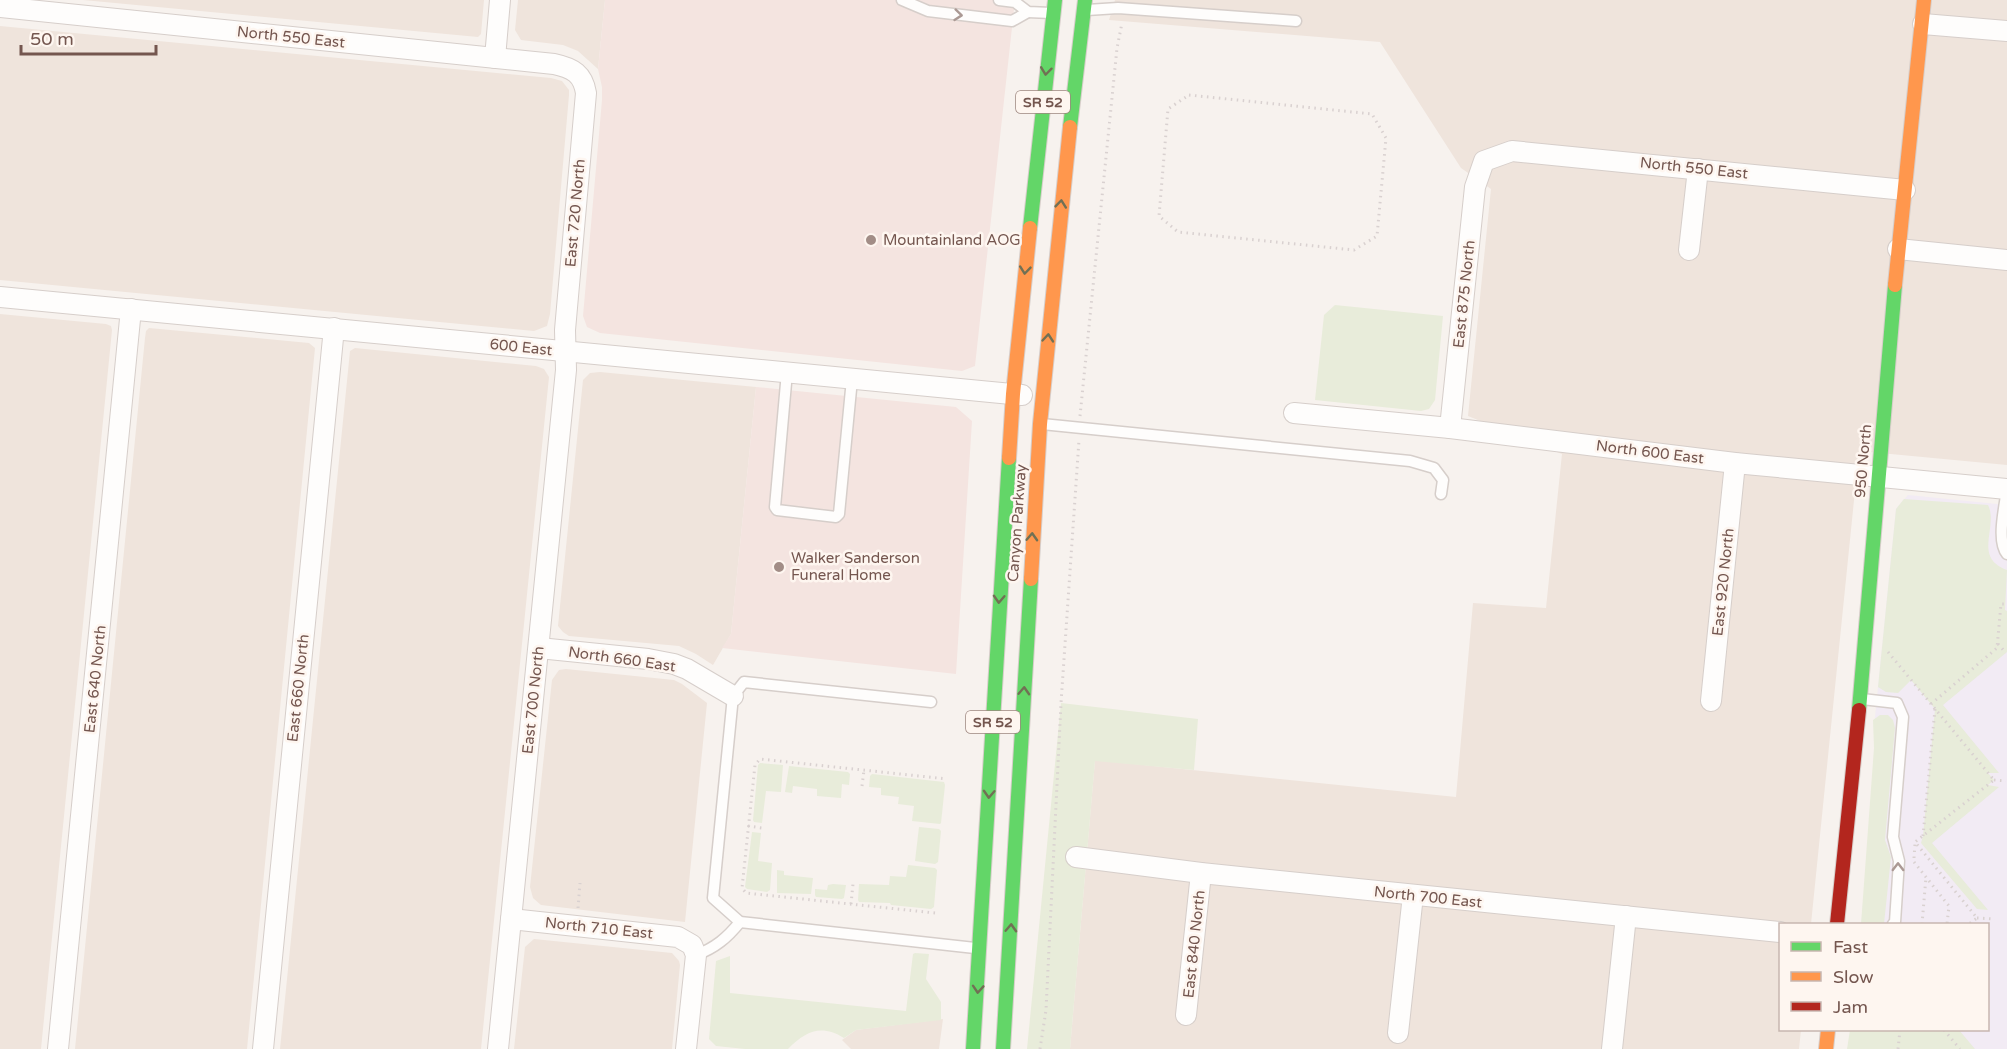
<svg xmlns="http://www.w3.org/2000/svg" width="2007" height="1049" font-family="'Varela Round',sans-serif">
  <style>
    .residential { fill: #efe4dc }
    .commercial { fill: #f4e4e0 }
    .education { fill: #f2ebf4 }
    .green { fill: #e8ecda }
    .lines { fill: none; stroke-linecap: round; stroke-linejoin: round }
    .lane-casing { stroke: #d6ceca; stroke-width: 13 }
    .street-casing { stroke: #d6ceca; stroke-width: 22 }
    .fast-casing { stroke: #d7ceca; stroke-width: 16 }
    .slow-casing { stroke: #d7ceca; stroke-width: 16 }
    .jam-casing { stroke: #d7ceca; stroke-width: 16 }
    .path { stroke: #d9d1d0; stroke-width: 3; stroke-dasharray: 1.5 4.5; stroke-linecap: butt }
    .lane { stroke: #fefdfc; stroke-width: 10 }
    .street { stroke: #fefdfc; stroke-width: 20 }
    .fast { stroke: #63d668; stroke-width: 14 }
    .slow { stroke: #ff974d; stroke-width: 14 }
    .jam { stroke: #b3261e; stroke-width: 14 }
    .oneway { stroke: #ab9994 }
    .oneway2 { stroke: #717054 }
    .poi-dot { fill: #a28d87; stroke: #fef6f0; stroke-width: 2 }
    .labels { text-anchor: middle; stroke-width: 5; stroke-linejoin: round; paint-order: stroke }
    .shield { fill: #fef6f0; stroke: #9d867f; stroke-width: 1.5 }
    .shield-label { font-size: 14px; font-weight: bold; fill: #74564f }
    .street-label { font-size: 15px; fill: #74564f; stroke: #fef6f0 }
    .poi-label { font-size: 15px; fill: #74564f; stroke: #fef6f0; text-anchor: start }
  </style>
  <rect width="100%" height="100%" fill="#f7f2ee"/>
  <g class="residential">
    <polygon points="83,0 484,0 481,34 478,37"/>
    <polygon points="518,0 605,0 598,69 578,51 563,45 521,40 515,30"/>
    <polygon points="1115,0 2007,0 2007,465 1859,451 1811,924 1780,924 1780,1030 1801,1030 1799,1049 1070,1049 1095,760 1456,797 1473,603 1546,608 1562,454 1468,416 1491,189 1461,168 1380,42 1109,20"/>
    <polygon points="0,26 551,78 562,81 569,90 569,95 550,314 547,326 534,331 0,280"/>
    <polygon points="0,314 106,324 111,326 112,330 41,1049 0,1049"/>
    <polygon points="149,328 309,343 315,348 247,1049 75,1049 145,338 146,331"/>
    <polygon points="355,348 536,366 544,369 549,377 481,1049 280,1049 350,351"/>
    <polygon points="600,372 756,387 731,634 713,665 696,654 679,646 569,636 563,632 558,626 583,380 590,373"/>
    <polygon points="566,669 674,680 682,684 707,703 685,922 541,905 533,898 530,887 552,680 559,670"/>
    <polygon points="534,939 672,953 679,961 680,965 672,1049 514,1049 525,947"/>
    <polygon points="943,1019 939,1049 851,1049 842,1040 856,1030"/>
  </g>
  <g class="commercial">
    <polygon points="605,0 1015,0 975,366 962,371 600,333 587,327 583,316 602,100 602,87 598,69"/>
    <polygon points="756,387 956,407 972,421 956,674 722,648 731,634"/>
  </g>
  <polygon class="education" points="1908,495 2007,505 2007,1049 1849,1049 1851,1030 1988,1030 1988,924 1861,924 1874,791 1874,727 1896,509"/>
  <g class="green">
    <polygon points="1335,305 1443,316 1435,400 1429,409 1421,411 1315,400 1324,315"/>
    <path d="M 1904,499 L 1988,505 C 1999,527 1972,557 2007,570 L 2005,610 L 2007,611 L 2007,652 L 1943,705 L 1999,773 L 1988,773 L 1994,780 L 1988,785 L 1999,787 L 1932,843 L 1988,910 L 1977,909 L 1921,843 L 1923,836 L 1935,709 L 1911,680 L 1898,693 L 1886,692 L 1878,687 L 1896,509 Z"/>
    <polygon points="1061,703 1198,719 1194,770 1095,761 1070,1049 1027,1049"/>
    <polygon points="1880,715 1888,715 1893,720 1895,728 1885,840 1891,857 1884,924 1861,924 1874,748 1873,720"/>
    <polygon points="760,763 783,765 781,792 766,791 762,823 754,822 753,820 758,765"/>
    <polygon points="789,766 848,772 850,774 849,785 842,784 841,798 817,796 817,789 793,786 792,793 785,792"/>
    <polygon points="872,774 944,782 945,785 941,823 940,824 912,821 914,806 898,804 899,797 881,795 881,788 869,787 870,776"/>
    <polygon points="919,827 939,829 941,831 938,862 935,864 915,861"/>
    <polygon points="752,832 761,833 758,861 772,863 770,890 767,892 747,889 745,887"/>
    <polygon points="908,865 935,868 937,870 934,907 931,909 891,905 890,903 859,902 858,900 859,884 889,885 890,876 906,877"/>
    <polygon points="777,870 784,871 784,875 813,878 811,894 777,893"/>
    <polygon points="833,884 846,885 844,898 842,899 816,897 815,895 815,889 827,890 828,885"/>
    <path d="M 915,953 L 929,954 L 926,979 L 941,1002 L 941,1020 L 856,1030 L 844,1038 C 821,1024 806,1031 788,1049 L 745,1049 L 716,1046 L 709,1039 L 716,961 L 730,956 L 730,993 L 906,1011 L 913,954 Z"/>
    <polygon points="1850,1030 1959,1030 1975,1049 1847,1049"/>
  </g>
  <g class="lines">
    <g class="lane-casing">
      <g id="lane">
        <polyline points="902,0 928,11 1012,21 1028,12"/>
        <polyline points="999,0 1015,2 1028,12 1051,13"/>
        <polyline points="1087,10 1118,8 1296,21"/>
        <polyline points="787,372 775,507 777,510 836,517 839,514 852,379"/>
        <polyline points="1042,424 1410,461 1434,468 1443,480 1441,494"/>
        <path d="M 2007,489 C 2005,506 1996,541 2007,554"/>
        <polyline points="1862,699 1897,703 1903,717 1893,837 1899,861 1895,922 1893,924"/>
        <polyline points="931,702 744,682 733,696 713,898 740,922 975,948"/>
        <path d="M 696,955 C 715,948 727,938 740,922"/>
      </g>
    </g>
    <g class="street-casing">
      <g id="street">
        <path d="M 0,7 L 554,64 C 573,68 583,74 586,93 L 565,330 L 566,370 L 498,1049"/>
        <polyline points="1923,24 2007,31"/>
        <polyline points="495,58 500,0"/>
        <polyline points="1898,249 2007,260"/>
        <polyline points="1689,250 1698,169"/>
        <polyline points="0,297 1022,395"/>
        <polyline points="1294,413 1450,428 1735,463 2007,489"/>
        <polyline points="1450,428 1475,187 1484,161 1512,151 1905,190"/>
        <polyline points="539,648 648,659 674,664 687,669 733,696"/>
        <polyline points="1711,701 1735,463"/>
        <polyline points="1076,857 1201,873 1780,932"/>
        <polyline points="511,919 678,937 692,945 696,955 686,1049"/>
        <polyline points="1186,1015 1201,873"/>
        <polyline points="1398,1033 1413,895"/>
        <polyline points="58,1049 131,309"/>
        <polyline points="263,1049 334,328"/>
        <polyline points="1612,1049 1626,916"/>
      </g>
    </g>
    <g class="fast-casing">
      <g id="fast">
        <polyline points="1070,127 1085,0"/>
        <polyline points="1030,228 1055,0"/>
        <polyline points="1859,710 1895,285"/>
        <polyline points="973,1049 1009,458"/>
        <polyline points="1003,1049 1031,579"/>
      </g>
    </g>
    <g class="slow-casing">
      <g id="slow">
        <polyline points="1895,285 1924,0"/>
        <polyline points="1009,458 1013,394 1030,228"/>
        <polyline points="1031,579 1040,424 1070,127"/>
        <polyline points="1826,1049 1828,1030"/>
      </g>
    </g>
    <g class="jam-casing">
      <polyline id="jam" points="1837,924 1859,710"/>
    </g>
    <g class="path">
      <polygon points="1189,95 1372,114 1386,138 1377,236 1354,250 1178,232 1159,216 1168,109"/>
      <polyline points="1080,416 1117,48 1122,23"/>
      <polyline points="1998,644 2006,653"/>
      <polyline points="1888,652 1994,780 1915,842 1977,918 1969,924"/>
      <polyline points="1931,704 1997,648 2001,604 2005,604"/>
      <polyline points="1994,780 2006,781"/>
      <polyline points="862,786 864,770"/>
      <polyline points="748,826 762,828"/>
      <polyline points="1923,836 1935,709"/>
      <polyline points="1914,858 1915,844"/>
      <polyline points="1914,862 1949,906 1947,924"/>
      <polyline points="851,904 853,884"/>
      <polyline points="578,908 580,883"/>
      <polyline points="935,913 746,893 742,888 755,765 760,759 947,779"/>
      <polyline points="1977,918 1995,919"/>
      <polyline points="1922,924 1926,877"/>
      <polyline points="1944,1030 1960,1049"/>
      <polyline points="1040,1049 1046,1010 1061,703 1079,440"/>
      <polyline points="1898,1049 1900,1030"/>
    </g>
    <use href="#lane" class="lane"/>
    <use href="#street" class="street"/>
    <use href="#fast" class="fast"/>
    <use href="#slow" class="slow"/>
    <use href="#jam" class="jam"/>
  </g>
  <defs><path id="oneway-chevron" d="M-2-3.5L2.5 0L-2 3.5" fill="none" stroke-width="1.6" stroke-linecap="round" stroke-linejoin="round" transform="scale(1.5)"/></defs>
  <g class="oneway">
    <use href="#oneway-chevron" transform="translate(958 15) rotate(6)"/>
    <use href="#oneway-chevron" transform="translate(1898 867) rotate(-90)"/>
  </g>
  <g class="oneway2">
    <use href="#oneway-chevron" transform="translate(1046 71) rotate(97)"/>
    <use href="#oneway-chevron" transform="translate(1061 204) rotate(-84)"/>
    <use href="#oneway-chevron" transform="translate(1025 270) rotate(96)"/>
    <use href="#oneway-chevron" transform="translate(1048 338) rotate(-85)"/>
    <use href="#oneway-chevron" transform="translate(1032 537) rotate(-87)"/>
    <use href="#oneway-chevron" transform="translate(999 599) rotate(93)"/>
    <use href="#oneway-chevron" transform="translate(1024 691) rotate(-87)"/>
    <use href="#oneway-chevron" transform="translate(989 794) rotate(93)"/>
    <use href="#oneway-chevron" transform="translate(1011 928) rotate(-87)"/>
    <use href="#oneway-chevron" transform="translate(978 989) rotate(94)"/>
  </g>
  <g class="poi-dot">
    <circle cx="871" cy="240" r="6"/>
    <circle cx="779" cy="567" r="6"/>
  </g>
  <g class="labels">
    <g class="shield">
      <rect x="1016" y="91" width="54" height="22" rx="4.5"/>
      <rect x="966" y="711" width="54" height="22" rx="4.5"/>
    </g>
    <g class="shield-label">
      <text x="1043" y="107">SR 52</text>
      <text x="993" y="727">SR 52</text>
    </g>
    <g class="street-label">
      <text transform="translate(291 37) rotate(6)" y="5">North 550 East</text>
      <text transform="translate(1694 168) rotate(6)" y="5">North 550 East</text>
      <text transform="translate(575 213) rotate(-85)" y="5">East 720 North</text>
      <text transform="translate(1464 294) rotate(-84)" y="5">East 875 North</text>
      <text transform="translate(521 347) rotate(6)" y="5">600 East</text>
      <text transform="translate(1650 452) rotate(7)" y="5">North 600 East</text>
      <text transform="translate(1863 461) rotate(-85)" y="5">950 North</text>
      <text transform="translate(1017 523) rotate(-86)" y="5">Canyon Parkway</text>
      <text transform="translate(1723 582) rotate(-84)" y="5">East 920 North</text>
      <text transform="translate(622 659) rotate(8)" y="5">North 660 East</text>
      <text transform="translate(95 679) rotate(-84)" y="5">East 640 North</text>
      <text transform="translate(298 688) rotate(-84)" y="5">East 660 North</text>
      <text transform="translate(533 700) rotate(-84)" y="5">East 700 North</text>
      <text transform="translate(1428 897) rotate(6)" y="5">North 700 East</text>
      <text transform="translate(599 928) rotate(6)" y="5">North 710 East</text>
      <text transform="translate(1194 944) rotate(-84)" y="5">East 840 North</text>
    </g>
    <g class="poi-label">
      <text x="883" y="245">Mountainland AOG</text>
      <text x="791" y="563">Walker Sanderson<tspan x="791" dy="17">Funeral Home</tspan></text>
    </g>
  </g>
  <rect x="1779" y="923" width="210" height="108" fill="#fef6f0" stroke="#c7b6b0" stroke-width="1.5"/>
  <rect x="1791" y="942" width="30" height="9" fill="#63d668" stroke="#c7b6b0" stroke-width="1.5"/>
  <text x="1833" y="953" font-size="18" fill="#74564f">Fast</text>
  <rect x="1791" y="972" width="30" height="9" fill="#ff974d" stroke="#c7b6b0" stroke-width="1.5"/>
  <text x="1833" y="983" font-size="18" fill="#74564f">Slow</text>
  <rect x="1791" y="1002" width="30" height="9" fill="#b3261e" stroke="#c7b6b0" stroke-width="1.5"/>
  <text x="1833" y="1013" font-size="18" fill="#74564f">Jam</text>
  <path d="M21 45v9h135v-9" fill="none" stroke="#74564f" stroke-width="3"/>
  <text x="30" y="45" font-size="18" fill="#74564f" stroke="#fef6f0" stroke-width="4.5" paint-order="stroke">50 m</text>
</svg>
